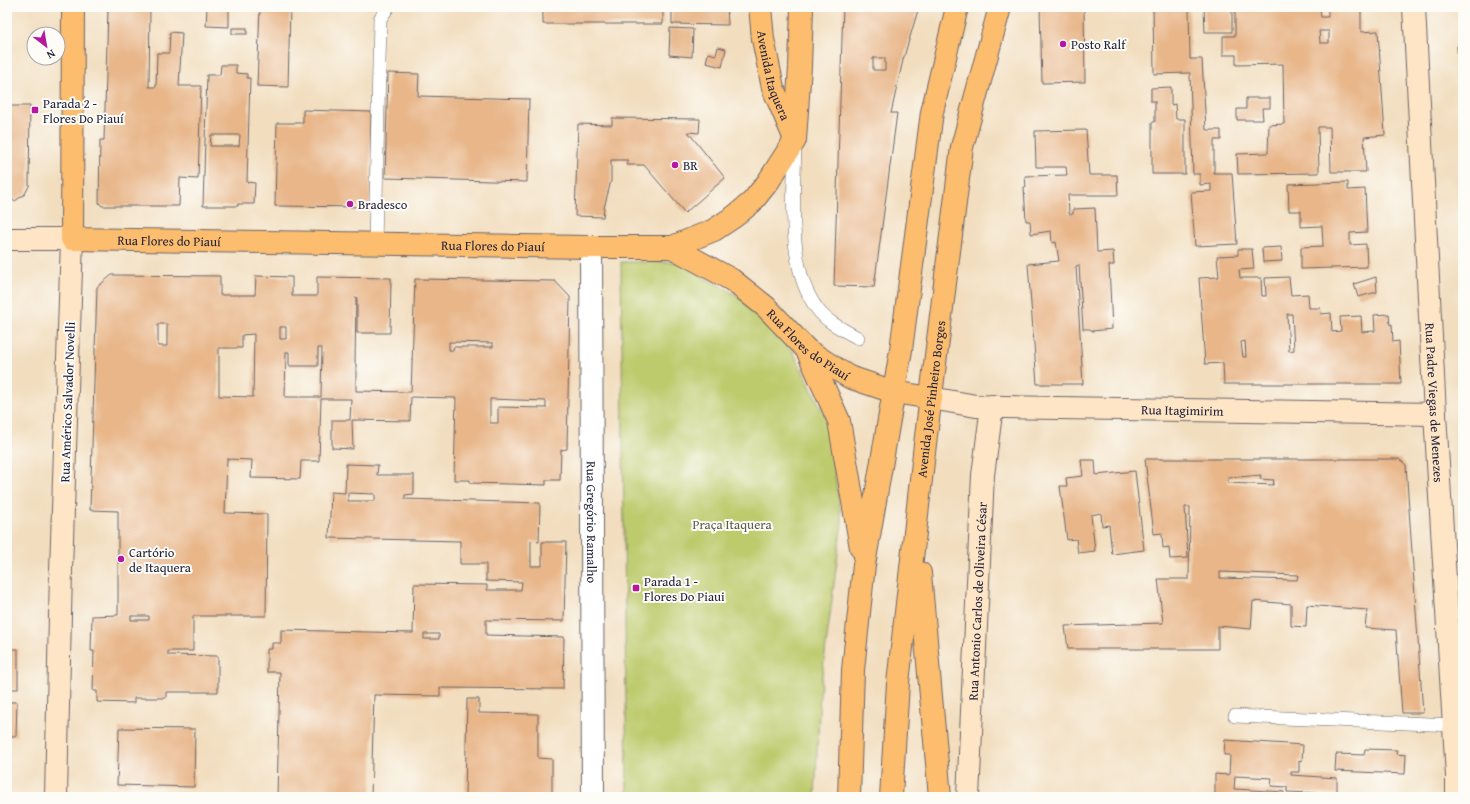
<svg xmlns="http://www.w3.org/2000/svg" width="1470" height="804" font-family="'Gentium Book Plus',serif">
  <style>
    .green { fill: #bdcb6d; stroke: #707654 }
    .building { fill: #e8b689; fill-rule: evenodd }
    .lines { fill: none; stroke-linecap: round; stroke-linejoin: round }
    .lane-casing { stroke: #6b6469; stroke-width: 14 }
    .street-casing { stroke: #6b6469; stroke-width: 24 }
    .secondary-casing { stroke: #6b6469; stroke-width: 24 }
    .primary-casing { stroke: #6b6469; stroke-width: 24 }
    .highway-casing { stroke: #6b6469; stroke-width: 24 }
    .lane { stroke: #fff; stroke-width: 13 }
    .street { stroke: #fff; stroke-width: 22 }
    .secondary { stroke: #fee5c5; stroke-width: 22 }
    .primary { stroke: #fcbd6e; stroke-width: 22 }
    .highway { stroke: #fcbd6e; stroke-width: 22 }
    .poi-dot { fill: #b5179e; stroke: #fdfcf7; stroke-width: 1.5 }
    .labels { text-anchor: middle; stroke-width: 4; stroke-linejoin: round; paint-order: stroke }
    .poi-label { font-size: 13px; fill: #22223b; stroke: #fdfcf7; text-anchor: start }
    .street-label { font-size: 13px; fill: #22223b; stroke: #fdfcf7 }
    .park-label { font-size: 13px; fill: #585d4c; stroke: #fdfcf7 }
  </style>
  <rect width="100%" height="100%" fill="#fdfcf7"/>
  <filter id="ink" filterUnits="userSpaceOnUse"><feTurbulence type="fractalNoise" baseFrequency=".025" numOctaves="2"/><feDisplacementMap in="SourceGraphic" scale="8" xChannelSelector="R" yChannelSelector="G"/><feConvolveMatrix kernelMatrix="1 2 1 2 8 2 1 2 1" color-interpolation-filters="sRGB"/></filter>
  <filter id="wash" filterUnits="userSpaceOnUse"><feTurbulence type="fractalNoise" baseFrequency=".012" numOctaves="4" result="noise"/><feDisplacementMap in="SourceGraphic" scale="16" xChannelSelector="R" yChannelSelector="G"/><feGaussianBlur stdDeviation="0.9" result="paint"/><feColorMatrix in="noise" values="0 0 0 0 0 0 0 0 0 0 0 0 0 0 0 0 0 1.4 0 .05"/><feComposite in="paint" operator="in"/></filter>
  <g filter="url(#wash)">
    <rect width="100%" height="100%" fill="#f2debf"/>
    <polygon class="green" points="621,262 676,262 740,297 792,350 826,418 842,522 820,692 815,797 627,797"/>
    <g id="blocks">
      <g class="building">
        <polygon points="104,7 150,7 149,87 156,87 157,53 169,53 170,32 182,33 179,86 201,86 198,179 180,178 179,206 102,206 99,203 100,140 104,140 108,10 104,10"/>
        <polygon points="207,7 229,7 229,27 206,26"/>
        <polygon points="260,7 290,7 288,87 257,86"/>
        <polygon points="543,7 727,7 728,25 672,24 672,10 663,9 663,24 543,24"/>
        <path d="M 843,7 L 919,7 L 903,60 L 891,113 L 897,113 L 874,287 L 834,286 ZM 873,58 L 885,58 L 885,70 L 873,70 Z"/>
        <polygon points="1040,7 1084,7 1085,82 1042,83"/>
        <polygon points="1153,7 1189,7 1190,59 1202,59 1206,130 1221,130 1221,140 1214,140 1214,173 1232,173 1237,244 1195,246 1191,192 1211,191 1211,184 1200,185 1200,174 1193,174 1190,73 1154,74"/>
        <polygon points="1204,7 1232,7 1232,32 1205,32"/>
        <path d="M 1235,7 L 1320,7 L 1321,17 L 1328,17 L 1328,7 L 1361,7 L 1361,32 L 1378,31 L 1385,135 L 1364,137 L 1366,172 L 1331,172 L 1330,127 L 1318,127 L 1319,173 L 1238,174 L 1237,154 L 1268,153 L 1269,125 L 1284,124 L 1283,64 L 1236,65 L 1236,55 L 1223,55 L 1223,36 L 1235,36 ZM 1319,31 L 1329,31 L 1329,43 L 1320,43 Z"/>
        <rect x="232" y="28" width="15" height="6"/>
        <polygon points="670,28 693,29 692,57 669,55"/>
        <polygon points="1463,45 1463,87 1459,87 1457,46"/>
        <polygon points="718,47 726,49 722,67 706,63 708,53 716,55"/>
        <path d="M 221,65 L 236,65 L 236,73 L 247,74 L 247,78 L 250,78 L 247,182 L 255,183 L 254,204 L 238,204 L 238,206 L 203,206 L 207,75 L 220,75 ZM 211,135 L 240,135 L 239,146 L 210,146 Z"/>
        <polygon points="388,73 419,74 418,96 529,99 527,182 385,178"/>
        <polygon points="1171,87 1171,105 1175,104 1176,119 1185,119 1185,174 1152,174 1152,122 1155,122 1155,101 1151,101 1151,88"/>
        <polygon points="1246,98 1270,98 1270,108 1262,108 1263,120 1237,120 1237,109 1246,109"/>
        <polygon points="7,106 30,106 29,186 25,194 15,201 7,200"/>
        <polygon points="303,110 371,112 370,207 275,206 277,123 303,123"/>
        <polygon points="612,118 700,119 699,133 688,132 725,178 685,213 644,165 627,165 628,160 611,160 611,181 604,208 603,217 575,216 578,124 612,125"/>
        <polygon points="1086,130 1089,175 1117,175 1118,195 1068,195 1069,214 1073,214 1073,209 1095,208 1097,252 1113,251 1114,265 1109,265 1112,329 1092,331 1090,329 1083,329 1079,265 1076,266 1083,384 1037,384 1028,264 1059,261 1056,242 1052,243 1051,231 1031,234 1030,221 1026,221 1024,187 1026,187 1025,176 1067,175 1066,167 1036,167 1035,131"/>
        <polygon points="1348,182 1348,190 1365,189 1367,232 1350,233 1350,245 1366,244 1367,267 1301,269 1301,247 1323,246 1322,226 1301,227 1301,211 1289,211 1288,184"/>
        <polygon points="1281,247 1282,261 1263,262 1262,248"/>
        <path d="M 1238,249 L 1252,249 L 1254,269 L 1239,270 L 1240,278 L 1261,278 L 1262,296 L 1266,296 L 1265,278 L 1289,277 L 1291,295 L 1308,294 L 1309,308 L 1320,308 L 1321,314 L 1331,313 L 1332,332 L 1341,331 L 1340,317 L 1361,316 L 1362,332 L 1375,331 L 1374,315 L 1389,314 L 1390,325 L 1392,324 L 1393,342 L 1399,341 L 1401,384 L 1224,384 L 1223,363 L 1205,364 L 1199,278 L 1219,277 L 1217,256 L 1238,255 ZM 1287,314 L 1292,314 L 1294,350 L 1289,351 ZM 1245,341 L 1246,357 L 1243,357 L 1241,342 Z"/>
        <path d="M 112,275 L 220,276 L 220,295 L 255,295 L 256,276 L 292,277 L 292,296 L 317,296 L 317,277 L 391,278 L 390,333 L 357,333 L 357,298 L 356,297 L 355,364 L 356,364 L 356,391 L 411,392 L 415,279 L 555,281 L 570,297 L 567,449 L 561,450 L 560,480 L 546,480 L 546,485 L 470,483 L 470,480 L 454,480 L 456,398 L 411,397 L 410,421 L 352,420 L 353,449 L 332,448 L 332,420 L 350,420 L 351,399 L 321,399 L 319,461 L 301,461 L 300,479 L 251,478 L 252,460 L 227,459 L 225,513 L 267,514 L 266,616 L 193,616 L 193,651 L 168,651 L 168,655 L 218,656 L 218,692 L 166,692 L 166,698 L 134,698 L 134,703 L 97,702 L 97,691 L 93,691 L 94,651 L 91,651 L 92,616 L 118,615 L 118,511 L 90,510 L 97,287 ZM 158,324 L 167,324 L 167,346 L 158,346 ZM 280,327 L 286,327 L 286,339 L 280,339 ZM 254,334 L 253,397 L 219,396 L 219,348 L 242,348 L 242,335 ZM 449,342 L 493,343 L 493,347 L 453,347 L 454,350 L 449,350 ZM 318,348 L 322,348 L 321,397 L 285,397 L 286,352 L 289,352 L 289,366 L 318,366 ZM 490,399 L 546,401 L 546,408 L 498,407 L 498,423 L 490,423 ZM 131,616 L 149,616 L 149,620 L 131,620 Z"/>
        <polygon points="1376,277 1377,292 1358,297 1354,284"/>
        <path d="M 1145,459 L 1399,459 L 1406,465 L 1423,713 L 1402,713 L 1396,630 L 1365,628 L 1367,610 L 1307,605 L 1306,627 L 1291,626 L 1291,604 L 1253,601 L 1251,629 L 1218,626 L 1218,649 L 1068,649 L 1065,626 L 1163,623 L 1158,579 L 1189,579 L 1190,507 L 1185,507 L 1188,558 L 1170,559 L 1169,547 L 1163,548 L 1162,533 L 1154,534 ZM 1261,475 L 1260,479 L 1274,480 L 1273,485 L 1228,483 L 1228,478 ZM 1220,572 L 1298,575 L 1297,580 L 1220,578 Z"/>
        <polygon points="1081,460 1095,460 1096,475 1135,471 1144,550 1112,554 1109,525 1102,526 1101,513 1091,515 1095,551 1078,553 1076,539 1067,540 1060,486 1067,486 1066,478 1083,476"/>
        <path d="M 346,464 L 378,465 L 377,475 L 414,475 L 414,494 L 405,495 L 405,499 L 540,503 L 539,542 L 531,541 L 531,566 L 542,566 L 542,542 L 566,542 L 564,621 L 486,620 L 486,635 L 564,637 L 563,689 L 440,688 L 440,696 L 374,695 L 371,797 L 277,797 L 280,672 L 267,672 L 267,649 L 272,649 L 272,643 L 281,643 L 281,630 L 413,633 L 414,584 L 487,585 L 487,590 L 521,590 L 522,582 L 486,581 L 486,564 L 460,564 L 460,541 L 329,538 L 331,492 L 345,493 ZM 348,493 L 375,494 L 375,501 L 348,501 ZM 424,634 L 439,634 L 439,639 L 424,639 Z"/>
        <rect x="7" y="649" width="11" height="40"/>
        <polygon points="467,699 479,699 479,713 538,714 538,758 552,759 552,797 465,797"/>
        <polygon points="7,702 17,702 16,736 7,736"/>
        <polygon points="119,728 195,729 194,787 117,785"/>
        <polygon points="1225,740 1303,745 1302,761 1299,760 1299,772 1291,772 1291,775 1337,778 1337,794 1287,792 1287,787 1271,786 1272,778 1235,776 1234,789 1284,792 1283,797 1215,797 1215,774 1229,775 1230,755 1224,755"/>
        <polygon points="1365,749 1397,750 1396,754 1406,755 1405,774 1335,771 1336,754 1364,755"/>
      </g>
    </g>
  </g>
  <g filter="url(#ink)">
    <use href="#blocks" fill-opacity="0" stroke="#6b6469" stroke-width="1"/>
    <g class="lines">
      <g class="lane-casing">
        <g id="lane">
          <path d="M 795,144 C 794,194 786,269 818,310 C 828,323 844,330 858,338"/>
          <polyline points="375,244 380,19 388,7"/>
          <polyline points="1235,716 1454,725"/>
        </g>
      </g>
      <g class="street-casing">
        <g id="street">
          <path id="s1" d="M 591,247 L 593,797"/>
        </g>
      </g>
      <g class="secondary-casing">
        <g id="secondary">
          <path id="s2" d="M 1414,7 L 1435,414 L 1457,776 L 1457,797"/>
          <polyline points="7,239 72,239 61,570 56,797"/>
          <path id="s3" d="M 931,398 L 976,406 L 1003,407 L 1435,414"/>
          <path id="s4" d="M 968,797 L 983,475 L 992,406"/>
        </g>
      </g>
      <g class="primary-casing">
        <g id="primary">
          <path id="s5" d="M 73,7 L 72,239 L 591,247 L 672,247 L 732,280 L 766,307 L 807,350 L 849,377 L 894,392 L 931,398"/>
          <path id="s6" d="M 760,7 L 763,39 L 773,88 L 794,137"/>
          <polyline points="672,247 714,230 735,216 752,202 768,182 795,140 800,67 802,7"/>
        </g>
      </g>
      <g class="highway-casing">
        <g id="highway">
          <polyline points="807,350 839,421 861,548"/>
          <polyline points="920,573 940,797"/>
          <polyline points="849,797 853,670 864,565 901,350 932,112 957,7"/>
          <path id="s7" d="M 891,797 L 898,683 L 925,444 L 962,147 L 1000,7"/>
        </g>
      </g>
      <use href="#lane" class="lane"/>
      <use href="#street" class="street"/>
      <use href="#secondary" class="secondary"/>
      <use href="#primary" class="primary"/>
      <use href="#highway" class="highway"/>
    </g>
  </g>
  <g class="poi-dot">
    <circle cx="1063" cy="44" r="4"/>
    <rect x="31" y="106" width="8" height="8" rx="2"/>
    <circle cx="675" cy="165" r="4"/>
    <circle cx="350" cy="204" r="4"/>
    <circle cx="121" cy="559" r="4"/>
    <rect x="632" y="584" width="8" height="8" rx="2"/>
  </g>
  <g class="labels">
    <g class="poi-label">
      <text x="1071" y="49">Posto Ralf</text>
      <text x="43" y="108">Parada 2 -<tspan x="43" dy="15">Flores Do Piauí</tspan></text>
      <text x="683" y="170">BR</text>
      <text x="358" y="209">Bradesco</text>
      <text x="129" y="557">Cartório<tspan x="129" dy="15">de Itaquera</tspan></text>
      <text x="644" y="586">Parada 1 -<tspan x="644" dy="15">Flores Do Piaui</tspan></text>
    </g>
    <g class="street-label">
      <text dy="5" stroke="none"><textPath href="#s6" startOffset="70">Avenida Itaquera</textPath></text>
      <text dy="5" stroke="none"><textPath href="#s5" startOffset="329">Rua Flores do Piauí</textPath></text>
      <text dy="5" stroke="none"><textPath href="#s5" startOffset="653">Rua Flores do Piauí</textPath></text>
      <text dy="5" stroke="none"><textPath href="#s5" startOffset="1001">Rua Flores do Piauí</textPath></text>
      <text dy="5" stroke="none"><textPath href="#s7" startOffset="400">Avenida José Pinheiro Borges</textPath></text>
      <text transform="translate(67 402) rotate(-88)" y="5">Rua Américo Salvador Novelli</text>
      <text dy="5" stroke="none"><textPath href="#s2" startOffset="396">Rua Padre Viegas de Menezes</textPath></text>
      <text dy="5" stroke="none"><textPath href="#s3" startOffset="252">Rua Itagimirim</textPath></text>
      <text dy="5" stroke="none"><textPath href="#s1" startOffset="275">Rua Gregório Ramalho</textPath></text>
      <text dy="5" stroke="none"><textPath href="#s4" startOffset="196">Rua Antonio Carlos de Oliveira César</textPath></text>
    </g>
    <g class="park-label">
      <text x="732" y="529">Praça Itaquera</text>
    </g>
  </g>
  <rect width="1470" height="804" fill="none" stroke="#fdfcf7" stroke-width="24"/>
  <g transform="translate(46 46) rotate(149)"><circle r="19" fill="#fdfcf7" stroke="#a5a5ac"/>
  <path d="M0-3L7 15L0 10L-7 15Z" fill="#b5179e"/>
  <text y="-6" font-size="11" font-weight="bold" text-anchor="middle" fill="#22223b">N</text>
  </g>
</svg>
